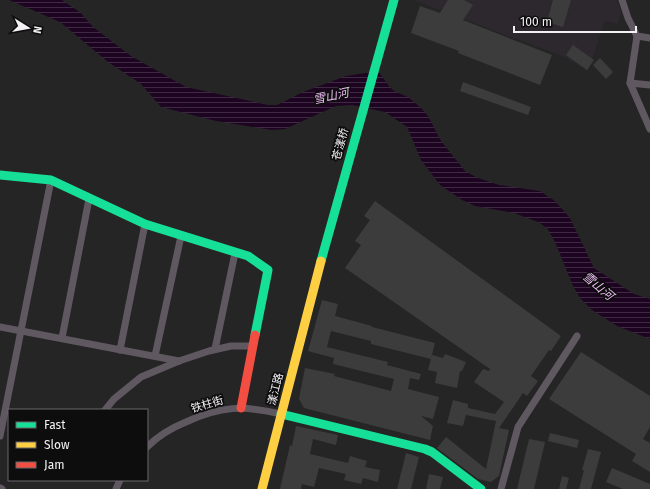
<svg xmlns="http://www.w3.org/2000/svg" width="650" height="489" font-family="'Fira Sans','Noto Sans SC',sans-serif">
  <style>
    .built { fill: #2d282e }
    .water { fill: url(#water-rules) }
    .building { fill: #3d3c3d }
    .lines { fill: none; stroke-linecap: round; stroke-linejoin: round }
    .street { stroke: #605861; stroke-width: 7 }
    .fast { stroke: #16e098; stroke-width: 9 }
    .slow { stroke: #ffcf43; stroke-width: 9 }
    .jam { stroke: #f24e42; stroke-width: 9 }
    .labels { text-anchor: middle; stroke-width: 3.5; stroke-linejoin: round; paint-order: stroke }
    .street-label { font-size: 11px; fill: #f3f1f3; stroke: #0e0d0e }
    .water-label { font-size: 12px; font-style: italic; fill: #efbff6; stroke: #0e0d0e }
  </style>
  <defs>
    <pattern id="water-rules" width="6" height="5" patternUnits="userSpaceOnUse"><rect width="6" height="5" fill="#1d0521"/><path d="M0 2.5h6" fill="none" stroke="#3e2a42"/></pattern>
  </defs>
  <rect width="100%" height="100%" fill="#252525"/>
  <polygon class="built" points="413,0 617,0 621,12 618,24 605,21 588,71 565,57"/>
  <polygon class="water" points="9,0 62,0 81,13 93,27 131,56 186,87 268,105 277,105 303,92 346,76 378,71 389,86 394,91 408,97 420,107 428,116 441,141 465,171 478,178 499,185 540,191 555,201 570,218 594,268 634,294 650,299 650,339 617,326 592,310 580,298 573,286 555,242 547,228 538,222 514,213 475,206 462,200 440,185 421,160 407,127 385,112 352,105 336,106 285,129 272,130 216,121 161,107 141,84 108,62 60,22"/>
  <g class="building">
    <polygon points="448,0 464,0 473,5 463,20 552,55 540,85 458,53 459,51 411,33 420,6 440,13"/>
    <polygon points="553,0 571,0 563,27 547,22"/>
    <polygon points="573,45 594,60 587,70 566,55"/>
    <polygon points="600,58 613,72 606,79 593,65"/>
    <polygon points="463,82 531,107 528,115 460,91"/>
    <polygon points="375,201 561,336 551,351 549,350 531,376 538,381 527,396 523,393 499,428 509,430 499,476 491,482 478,479 437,448 446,437 486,469 496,421 466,415 463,426 447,423 453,400 468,404 468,408 495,414 504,402 474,382 483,369 489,371 490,369 345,268 361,245 355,241 370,220 364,216"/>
    <polygon points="322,300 338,304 335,316 372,326 372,327 435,343 431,359 371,344 371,341 331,331 327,347 388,362 387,365 421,374 419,380 410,378 408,389 439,397 433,419 421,416 433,426 430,440 304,408 299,399 305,368 335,374 334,376 391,391 394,379 333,364 334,358 308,351"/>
    <polygon points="581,352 650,396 650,427 643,439 650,443 650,472 632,461 636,454 549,399"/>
    <polygon points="445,354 466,362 462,371 460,371 457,388 435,383 437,372 428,370 432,355 443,358"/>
    <polygon points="296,426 338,435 336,445 313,439 310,454 348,463 350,456 367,461 365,467 380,470 378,482 363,478 361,484 344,480 346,474 319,468 314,487 302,484 301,489 280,489 290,445 292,446"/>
    <polygon points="550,433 579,440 577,448 548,441"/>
    <polygon points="529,439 545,442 534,489 517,489"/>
    <polygon points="588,449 601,452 591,489 579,489 584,470 582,470"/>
    <polygon points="406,453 419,457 411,489 397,489"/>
    <polygon points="612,468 650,484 650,489 623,489 606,482"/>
    <polygon points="429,474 443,477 440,489 426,489"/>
    <polygon points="562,476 569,478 566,489 559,489"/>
  </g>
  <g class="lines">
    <g class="street">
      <polyline points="622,0 628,18 637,36 650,38"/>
      <polyline points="637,36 630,83 650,129"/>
      <polyline points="630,83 650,85"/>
      <polyline points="0,327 179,361"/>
      <polyline points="62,338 89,199"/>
      <polyline points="215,349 235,253"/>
      <polyline points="120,350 145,224"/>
      <polyline points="155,356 181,236"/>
      <polyline points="105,410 114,399 141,377 179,361 209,351 231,346 253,346"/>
      <polyline points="0,436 51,180"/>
      <path d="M 147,447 C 158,436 171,428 186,422 C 221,406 243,405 281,414"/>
      <polyline points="0,488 2,489"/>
      <polyline points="116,489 120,480"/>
      <polyline points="501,489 518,427 577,336"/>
    </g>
    <g class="fast">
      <polyline points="0,175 51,180 145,224 248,256 268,270 255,335"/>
      <polyline points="321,261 394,0"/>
      <polyline points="281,414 425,449 432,452 481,489"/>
    </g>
    <polyline class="slow" points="262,489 321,261"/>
    <polyline class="jam" points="241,408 255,335"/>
  </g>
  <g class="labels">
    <g class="street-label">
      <text transform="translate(340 144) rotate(-75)" y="4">苍漾桥</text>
      <text transform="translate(275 389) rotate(-76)" y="4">漾江路</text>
      <text transform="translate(207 404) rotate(-16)" y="4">铁柱街</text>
    </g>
    <g class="water-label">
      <text transform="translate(331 96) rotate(-12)" y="4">雪山河</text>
      <text transform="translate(598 286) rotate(40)" y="4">雪山河</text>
    </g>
  </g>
  <rect x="8" y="409" width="140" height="72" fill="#0e0d0e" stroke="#6a686a"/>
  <rect x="16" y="422" width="20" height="6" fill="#16e098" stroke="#6a686a"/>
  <text x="44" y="429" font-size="12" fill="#f3f1f3">Fast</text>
  <rect x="16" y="442" width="20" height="6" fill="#ffcf43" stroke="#6a686a"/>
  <text x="44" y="449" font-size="12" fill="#f3f1f3">Slow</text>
  <rect x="16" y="462" width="20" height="6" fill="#f24e42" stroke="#6a686a"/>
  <text x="44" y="469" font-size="12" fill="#f3f1f3">Jam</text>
  <g transform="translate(28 28) rotate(101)" stroke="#0e0d0e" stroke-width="3" paint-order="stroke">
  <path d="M0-3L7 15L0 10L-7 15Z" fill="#f3f1f3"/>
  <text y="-6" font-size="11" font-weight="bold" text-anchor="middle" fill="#f3f1f3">N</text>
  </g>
  <path d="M514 26v6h122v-6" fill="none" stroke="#f3f1f3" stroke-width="2"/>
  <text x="520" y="26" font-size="12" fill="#f3f1f3" stroke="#0e0d0e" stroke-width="3" paint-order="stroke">100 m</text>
</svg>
